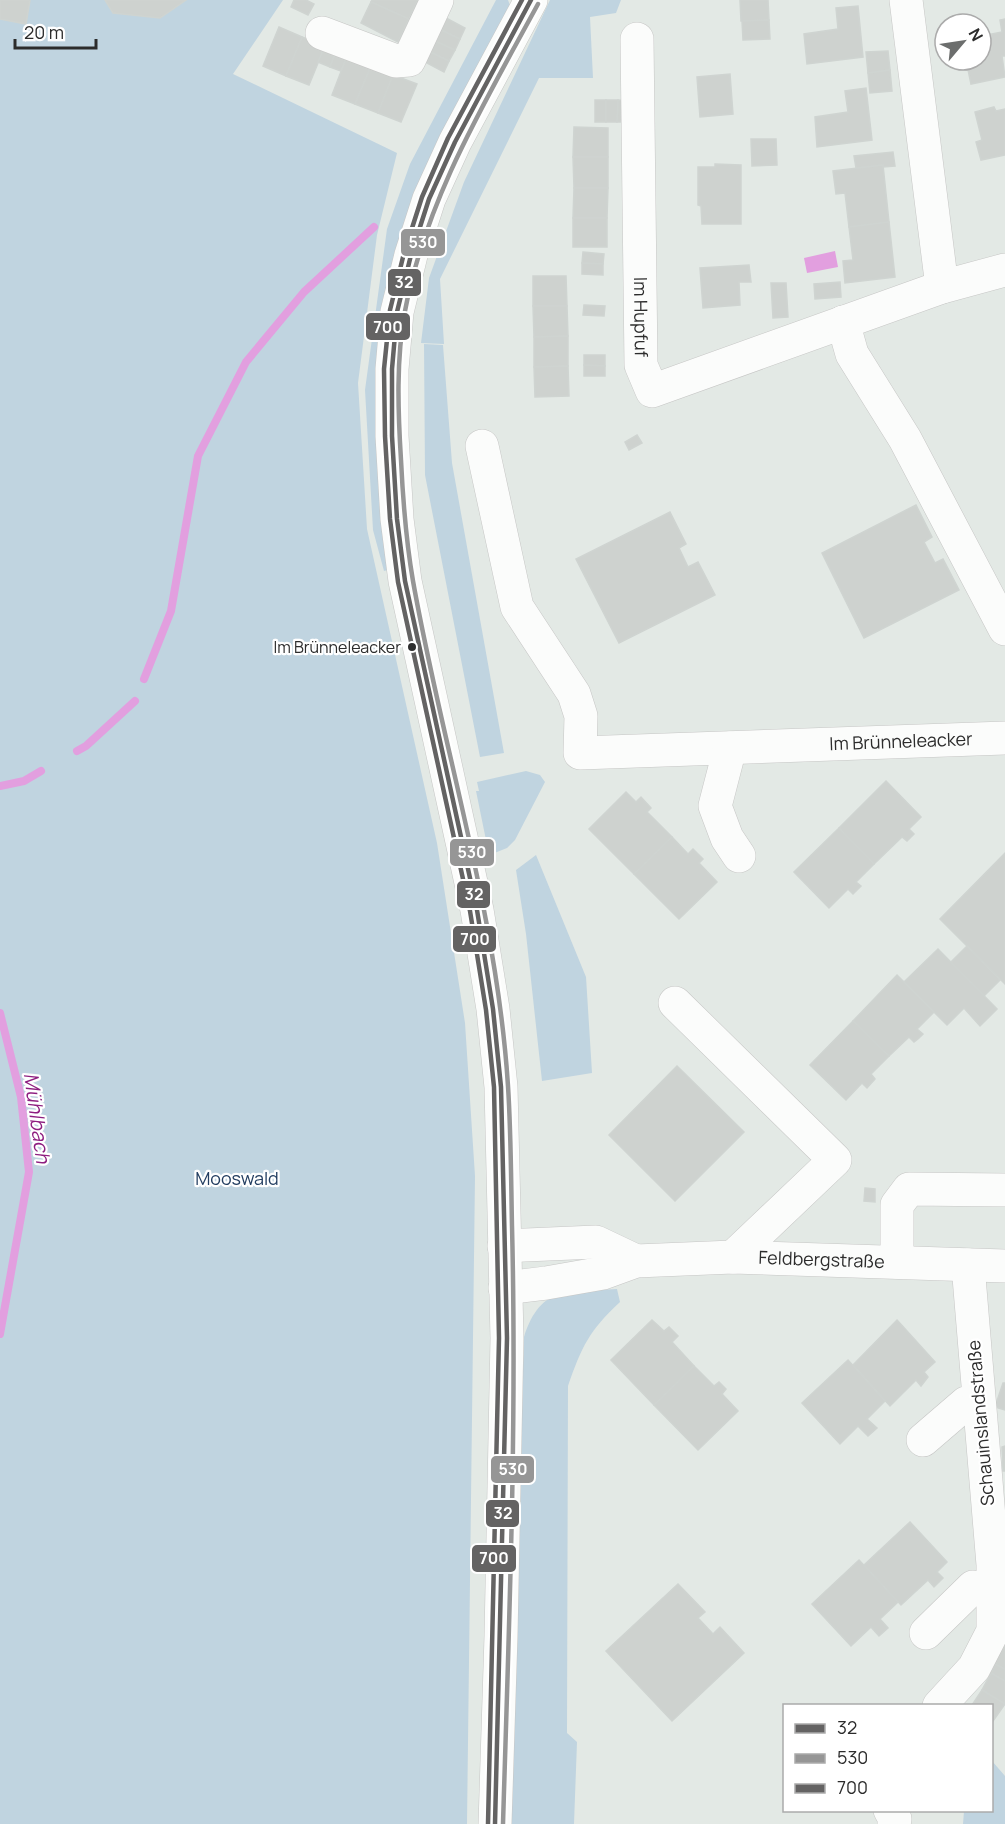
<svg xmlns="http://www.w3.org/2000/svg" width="1005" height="1824" font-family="Manrope,sans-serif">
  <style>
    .green { fill: #c0d4e0 }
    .water { fill: #e29fdf }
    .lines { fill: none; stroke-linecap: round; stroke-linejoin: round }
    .stream { stroke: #e29fdf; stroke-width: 8 }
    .building { fill: #ced2cf; stroke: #cfd4d1; stroke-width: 1.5 }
    .minor-casing { stroke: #c6c6c5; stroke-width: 34 }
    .minor { stroke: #fbfcfb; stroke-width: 33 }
    .bus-1-casing { stroke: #fff; stroke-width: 9 }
    .bus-2-casing { stroke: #fff; stroke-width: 9 }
    .bus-3-casing { stroke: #fff; stroke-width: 9 }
    .bus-1 { stroke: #646363; stroke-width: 4.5 }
    .bus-2 { stroke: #969696; stroke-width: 4.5 }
    .bus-3 { stroke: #646363; stroke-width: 4.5 }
    .bus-dot { fill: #2c2c2c; stroke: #fff; stroke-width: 2 }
    .labels { text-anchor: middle; stroke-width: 4.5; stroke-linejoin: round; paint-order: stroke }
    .bus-label { font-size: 16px; fill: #2c2c2c; stroke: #fff; text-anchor: end }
    .street-label { font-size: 18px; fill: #2c2c2c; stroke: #fff }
    .park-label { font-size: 18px; fill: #233e61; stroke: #fff }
    .water-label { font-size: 20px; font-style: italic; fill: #8e1e80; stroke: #fff }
    .line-badge { stroke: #fff; stroke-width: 2 }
    .badge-label { font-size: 16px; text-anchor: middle; font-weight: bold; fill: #fff }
  </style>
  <rect width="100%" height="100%" fill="#e3e9e5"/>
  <g class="green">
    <polygon points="30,0 105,0 113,13 160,18 186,0 283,0 233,74 397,153 377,235 358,383 367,529 437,843 465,1023 475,1176 467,1824 0,1824 0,19 26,24"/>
    <polygon points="496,0 508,0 511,8 413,201 392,569 384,571 373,530 365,390 387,229 410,164"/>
    <polygon points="550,0 621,0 616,13 590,17 593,78 539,78 440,279 444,344 421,343 429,278 464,182"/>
    <polygon points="424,344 443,345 452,463 504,753 480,757 425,475"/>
    <polygon points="526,771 540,775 545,782 515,840 507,848 492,854 486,840 476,791 479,791 477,782"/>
    <polygon points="536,855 586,977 592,1073 542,1081 526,934 516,870"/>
    <path d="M 617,1289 L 620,1302 C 589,1331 582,1346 568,1386 L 567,1733 L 577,1742 L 574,1824 L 509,1824 L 524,1337 C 541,1284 569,1292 617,1289 Z"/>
    <polygon points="992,1761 1005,1776 1005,1824 963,1824 964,1811 992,1810"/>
  </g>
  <polygon class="water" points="835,251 838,267 807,273 804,258"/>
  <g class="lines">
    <g class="stream">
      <polyline points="144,679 171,611 198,456 246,362 304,292 374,227"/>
      <polyline points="77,751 86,746 135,701"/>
      <polyline points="0,786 24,781 41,771"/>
      <polyline points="0,1013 21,1097 29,1172 0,1334"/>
    </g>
  </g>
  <g class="building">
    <polygon points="0,0 30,0 26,24 0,19"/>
    <polygon points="105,0 186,0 160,18 113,13"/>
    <polygon points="294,0 306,0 314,4 308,15 291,7"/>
    <polygon points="372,0 418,0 409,19 371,2"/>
    <polygon points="740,0 768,0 769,20 741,21"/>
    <polygon points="371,2 409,19 398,42 361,23"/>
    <polygon points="858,6 863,57 807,64 804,34 838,29 836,8"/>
    <polygon points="446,18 465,28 460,39 441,30"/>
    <polygon points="1005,19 1005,56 1002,56 1005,77 971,84 966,60 981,60 981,36 1002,32 1000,20"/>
    <polygon points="769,20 770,39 743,40 742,21"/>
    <polygon points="279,27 302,37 286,76 263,66"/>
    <polygon points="441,30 460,39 455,50 435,41"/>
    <polygon points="302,37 325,46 309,85 286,76"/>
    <polygon points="435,41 455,50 449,61 430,52"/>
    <polygon points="325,46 336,51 330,67 318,62"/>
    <polygon points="336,51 347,56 341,71 330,67"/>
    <polygon points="888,51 890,70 868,73 866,52"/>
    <polygon points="430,52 449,61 444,72 425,62"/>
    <polygon points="347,56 371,66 355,104 332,95"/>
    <polygon points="371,66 393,75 378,113 355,104"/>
    <polygon points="890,70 892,91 870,93 868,73"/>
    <polygon points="730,74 733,114 700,117 697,77"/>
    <polygon points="393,75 417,84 401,122 378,113"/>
    <polygon points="866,88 872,140 817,147 815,117 848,112 845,91"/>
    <rect x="595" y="100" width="11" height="22"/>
    <polygon points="606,100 618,100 617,122 606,122"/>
    <polygon points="618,100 628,101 628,122 617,122"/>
    <polygon points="994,107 996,111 1005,109 1005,155 981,160 976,142 982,140 975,112"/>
    <polygon points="574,127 608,128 608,157 573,157"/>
    <polygon points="751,139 776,139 777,165 752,166"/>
    <polygon points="893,152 895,166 883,167 883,165 856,168 854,156"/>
    <polygon points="573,157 608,157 608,188 574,188"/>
    <polygon points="715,164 741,165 741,224 702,224 701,206 698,205 698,167 715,167"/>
    <polygon points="883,165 889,222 849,227 845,193 836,194 833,171"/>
    <polygon points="574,188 608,188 607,218 573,218"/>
    <rect x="573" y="218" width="34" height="29"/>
    <polygon points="889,222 895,277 845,283 843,261 853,260 849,227"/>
    <polygon points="583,252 604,254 603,264 582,263"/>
    <polygon points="582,263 603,264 603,275 582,274"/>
    <polygon points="749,265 751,282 739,282 740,305 703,308 700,268"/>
    <polygon points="533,276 566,276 567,306 533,306"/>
    <polygon points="840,282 841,297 815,299 814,284"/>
    <polygon points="771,283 786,283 788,317 773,318"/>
    <polygon points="584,305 605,306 604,316 583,315"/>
    <polygon points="533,306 567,306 568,336 534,337"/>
    <polygon points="568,336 568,366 534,367 534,337"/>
    <polygon points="584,355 605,355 605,366 584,365"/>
    <polygon points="584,365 605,366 605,376 584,376"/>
    <polygon points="568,366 569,396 535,397 534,367"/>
    <polygon points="637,435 642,443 629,450 625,442"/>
    <polygon points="916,505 932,537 924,542 935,563 943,559 959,590 864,638 822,553"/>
    <polygon points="670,512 686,544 679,548 688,567 698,562 715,595 619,643 576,559"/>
    <polygon points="886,781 921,817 909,829 914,834 907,841 902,837 874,864 839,828"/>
    <polygon points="626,792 636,802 641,797 651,808 647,812 672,837 634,874 589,829"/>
    <polygon points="839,828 874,864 856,882 861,886 853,894 848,889 829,908 794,872"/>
    <polygon points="672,837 688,854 693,849 703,859 699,863 717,882 679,919 634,874"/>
    <polygon points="1005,853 1005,984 940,919"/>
    <polygon points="967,946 1000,980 984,996 951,962"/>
    <polygon points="938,949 997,1009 980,1026 964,1008 947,1025 904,982"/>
    <polygon points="897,975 934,1012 917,1029 923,1034 918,1039 914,1042 909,1037 889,1056 853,1021"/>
    <polygon points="853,1021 889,1056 871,1074 875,1079 867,1088 862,1083 846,1100 810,1065"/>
    <polygon points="677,1066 744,1132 675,1201 609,1135"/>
    <polygon points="865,1188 875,1189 875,1202 864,1201"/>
    <polygon points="652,1320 664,1331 669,1327 678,1336 672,1342 694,1366 654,1405 611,1360"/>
    <polygon points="897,1320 935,1362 924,1372 928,1377 921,1386 916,1380 890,1406 853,1365"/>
    <polygon points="848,1360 885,1401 867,1419 877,1428 868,1436 858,1426 840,1444 802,1403"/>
    <polygon points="694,1366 714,1386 719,1382 726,1389 722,1394 738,1411 698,1450 654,1405"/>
    <polygon points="1003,1383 1005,1383 1005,1410 995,1407"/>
    <polygon points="1005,1446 1005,1471 1003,1471 1002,1447"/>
    <polygon points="910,1522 947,1562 937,1572 943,1578 934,1587 928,1580 901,1605 864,1565"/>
    <polygon points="859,1560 898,1602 880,1619 888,1628 879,1636 871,1627 851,1646 812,1604"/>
    <polygon points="678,1584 705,1612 698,1618 713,1634 720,1627 744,1653 672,1721 606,1651"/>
    <polygon points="998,1644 1005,1646 1005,1669 992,1663"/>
    <polygon points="995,1664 1005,1669 1005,1681 991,1673"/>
    <polygon points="991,1673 1005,1681 1005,1704 982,1690"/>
    <polygon points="982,1690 1005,1704 993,1721 992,1720 992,1706 972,1705"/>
  </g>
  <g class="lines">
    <g class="minor-casing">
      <g id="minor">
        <polyline points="906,0 942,287"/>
        <polyline points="322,33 396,61 409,60 437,0"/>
        <path id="s1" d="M 637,39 L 641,365 L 652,391 L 942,287 L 1005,270"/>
        <polyline points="843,322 852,354 905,439 1005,629"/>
        <path id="s2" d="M 482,446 L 517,607 L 574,694 L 581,716 L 580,753 L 1005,738"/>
        <polyline points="730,748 715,806 727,838 739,856"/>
        <polyline points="675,1003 835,1160 733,1257"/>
        <polyline points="504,1246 596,1242 636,1261"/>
        <polyline points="897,1262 897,1205 909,1189 1005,1190"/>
        <path id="s3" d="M 505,1288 L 546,1283 L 603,1273 L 636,1261 L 733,1257 L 1005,1266"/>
        <polyline points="923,1440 966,1403 979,1403"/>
        <polyline points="926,1633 973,1587 994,1590"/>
        <polyline points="939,1706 974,1668 993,1631 993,1565 968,1265"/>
        <polyline points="890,1810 895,1819 894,1824"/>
        <polyline points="495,1824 501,1636 507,1338 501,1087 493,1009 477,910 405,581 397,519 392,436 392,369 397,312 411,255 429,199 455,142 531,0"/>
      </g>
    </g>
    <use href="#minor" class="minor"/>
    <g class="bus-1-casing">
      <polyline id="bus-1" points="495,1824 507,1338 501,1087 493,1009 477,910 405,581 397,519 392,436 392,369 397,312 411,255 429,199 455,142 531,0"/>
    </g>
    <g class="bus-2-casing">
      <path id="bus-2" d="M 503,1824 C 509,1625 517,1425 512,1226 C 511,1179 511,1132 508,1086 C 497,914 443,750 413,581 C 406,541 403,501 401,460 C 398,412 396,359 405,311 C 426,199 485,102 538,4"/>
    </g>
    <g class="bus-3-casing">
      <polyline id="bus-3" points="488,1824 499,1338 494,1087 486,1010 470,911 398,582 390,519 385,436 384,369 390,310 404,253 422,197 448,138 522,0"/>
    </g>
    <use href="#bus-1" class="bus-1"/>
    <use href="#bus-2" class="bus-2"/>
    <use href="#bus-3" class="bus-3"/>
  </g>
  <circle class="bus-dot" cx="412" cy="647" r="5"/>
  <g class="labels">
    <g class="bus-label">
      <text x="401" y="653">Im Brünneleacker</text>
    </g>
    <g class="street-label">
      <text dy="6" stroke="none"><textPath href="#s1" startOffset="278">Im Hupfuf</textPath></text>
      <text dy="6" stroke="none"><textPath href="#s2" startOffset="650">Im Brünneleacker</textPath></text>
      <text dy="6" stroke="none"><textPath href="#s3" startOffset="320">Feldbergstraße</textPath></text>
      <text transform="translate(981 1423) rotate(-95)" y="6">Schauinslandstraße</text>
    </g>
    <g class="park-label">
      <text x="237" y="1185">Mooswald</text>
    </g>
    <g class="water-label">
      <text transform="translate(37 1118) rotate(82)" y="7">Mühlbach</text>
    </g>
  </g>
  <g class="line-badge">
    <rect x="400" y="228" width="46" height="29" rx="6" fill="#969696"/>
    <rect x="387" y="268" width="35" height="29" rx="6" fill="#646363"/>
    <rect x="365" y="312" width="46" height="29" rx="6" fill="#646363"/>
    <rect x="449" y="838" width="46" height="29" rx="6" fill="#969696"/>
    <rect x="456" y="880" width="35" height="29" rx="6" fill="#646363"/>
    <rect x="452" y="925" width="45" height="28" rx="6" fill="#646363"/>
    <rect x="490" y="1455" width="45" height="29" rx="6" fill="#969696"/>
    <rect x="485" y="1499" width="35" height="29" rx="6" fill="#646363"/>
    <rect x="471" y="1544" width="46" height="29" rx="6" fill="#646363"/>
  </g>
  <g class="badge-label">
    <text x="423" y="248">530</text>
    <text x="404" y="288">32</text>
    <text x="388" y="333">700</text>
    <text x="472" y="858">530</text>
    <text x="474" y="900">32</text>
    <text x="475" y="945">700</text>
    <text x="513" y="1475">530</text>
    <text x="503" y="1519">32</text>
    <text x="494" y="1564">700</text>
  </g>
  <rect x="783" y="1704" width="210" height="108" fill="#ffffff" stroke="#ababab" stroke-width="1.5"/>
  <rect x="795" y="1724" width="30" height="9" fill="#646363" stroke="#ababab" stroke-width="1.5"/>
  <text x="837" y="1734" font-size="18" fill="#2c2c2c">32</text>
  <rect x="795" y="1754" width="30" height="9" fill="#969696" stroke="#ababab" stroke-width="1.5"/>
  <text x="837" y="1764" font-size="18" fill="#2c2c2c">530</text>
  <rect x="795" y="1784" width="30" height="9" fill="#646363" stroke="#ababab" stroke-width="1.5"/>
  <text x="837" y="1794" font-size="18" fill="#2c2c2c">700</text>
  <g transform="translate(963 42) rotate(61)"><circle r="28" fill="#ffffff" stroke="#ababab" stroke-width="1.5"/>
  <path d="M0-4.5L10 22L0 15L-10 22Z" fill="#6c6e6d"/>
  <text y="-9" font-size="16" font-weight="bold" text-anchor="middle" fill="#2c2c2c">N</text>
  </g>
  <path d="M15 39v9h81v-9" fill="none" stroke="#2c2c2c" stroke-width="3"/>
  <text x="24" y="39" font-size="18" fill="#2c2c2c" stroke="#ffffff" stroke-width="4.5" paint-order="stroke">20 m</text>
</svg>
